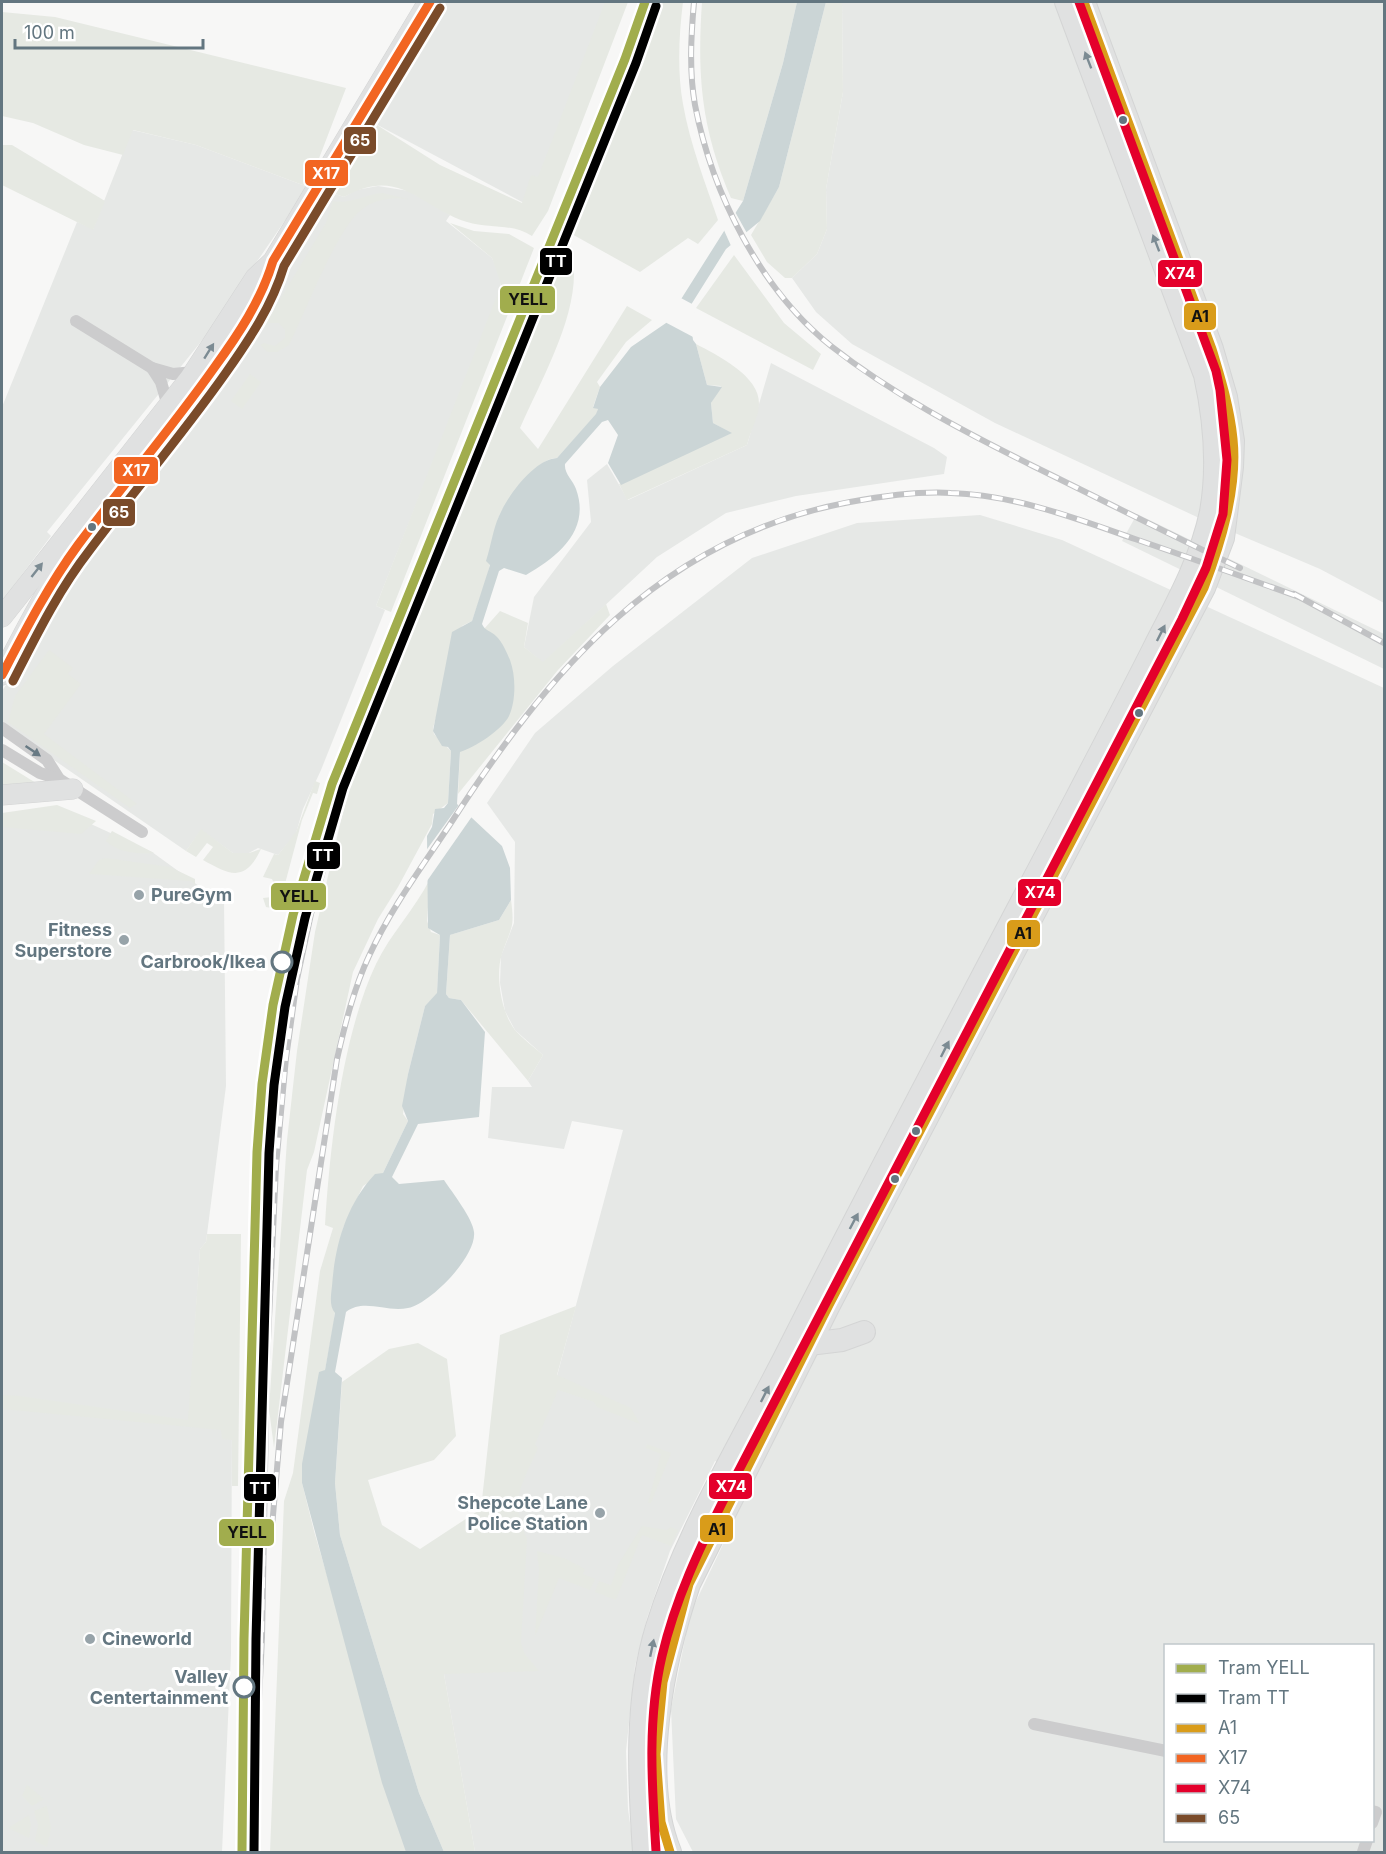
<svg xmlns="http://www.w3.org/2000/svg" width="1386" height="1854" font-family="Inter,sans-serif">
  <style>
    .built { fill: #e6e8e6; fill-rule: evenodd }
    .green { fill: #e6e9e3 }
    .water { fill: #cbd5d6 }
    .pier { fill: #f7f7f6 }
    .lines { fill: none; stroke-linecap: round; stroke-linejoin: round }
    .primary-casing { stroke: #d3d4d4; stroke-width: 21 }
    .highway-casing { stroke: #d4d5d5; stroke-width: 24 }
    .street { stroke: #cccccd; stroke-width: 12 }
    .primary { stroke: #e0e1e1; stroke-width: 20 }
    .highway { stroke: #e0e1e1; stroke-width: 22 }
    .rail-casing { stroke: #c1c2c4; stroke-width: 6 }
    .rail { stroke: #fff; stroke-width: 4; stroke-dasharray: 11; stroke-linecap: butt }
    .bus-1-casing { stroke: #fff; stroke-width: 14 }
    .bus-2-casing { stroke: #fff; stroke-width: 14 }
    .bus-3-casing { stroke: #fff; stroke-width: 14 }
    .bus-4-casing { stroke: #fff; stroke-width: 14 }
    .bus-1 { stroke: #d99c1a; stroke-width: 9 }
    .bus-2 { stroke: #f26522; stroke-width: 9 }
    .bus-3 { stroke: #e4002b; stroke-width: 9 }
    .bus-4 { stroke: #7a4b2a; stroke-width: 9 }
    .tram-1-casing { stroke: #fff; stroke-width: 14 }
    .tram-2-casing { stroke: #fff; stroke-width: 14 }
    .tram-1 { stroke: #a1ad4d; stroke-width: 9 }
    .tram-2 { stroke: #000; stroke-width: 9 }
    .oneway { fill: #7c8b93 }
    .oneway2 { fill: #687a84 }
    .bus-dot { fill: #637680; stroke: #fff; stroke-width: 2 }
    .poi-dot { fill: #97a3a9; stroke: #fff; stroke-width: 2 }
    .stop-dot { fill: #fff; stroke: #637680; stroke-width: 3 }
    .labels { text-anchor: middle; stroke-width: 6; stroke-linejoin: round; paint-order: stroke }
    .poi-label { font-size: 18px; font-weight: bold; fill: #637680; stroke: #fff; text-anchor: start }
    .stop-label { font-size: 18px; font-weight: bold; fill: #637680; stroke: #fff; text-anchor: end }
    .line-badge { stroke: #fff; stroke-width: 2 }
    .badge-label { font-size: 16px; text-anchor: middle; font-weight: bold; fill: #fff }
    .pale-badge-label { font-size: 16px; text-anchor: middle; font-weight: bold; fill: #111 }
  </style>
  <rect width="100%" height="100%" fill="#f7f7f6"/>
  <g class="built">
    <polygon points="429,2 618,2 537,210 372,122"/>
    <polygon points="842,2 1384,2 1384,603 1320,569 1197,517 995,423 852,344 816,312 792,278 817,254 827,229 826,189 843,92"/>
    <polygon points="132,130 196,145 308,187 208,333 47,532 51,536 2,601 2,407 77,222 93,229"/>
    <polygon points="378,186 409,191 450,215 446,221 492,258 501,278 500,292 376,606 385,610 321,770 303,809 296,833 278,855 258,848 249,853 233,853 201,830 186,851 6,727 2,723 2,691 335,194 344,197 356,190"/>
    <polygon points="771,363 934,448 947,457 944,474 796,496 726,513 657,557 543,663 524,647 534,597 591,522 587,480 607,464 628,500 747,445"/>
    <polygon points="1137,514 1384,634 1384,669 1122,541"/>
    <path d="M 980,515 L 1062,540 L 1384,688 L 1384,1852 L 693,1852 L 676,1819 L 671,1709 L 690,1614 L 753,1481 L 715,1461 L 670,1551 L 647,1618 L 635,1666 L 626,1751 L 628,1809 L 634,1852 L 475,1852 L 444,1674 L 557,1376 L 623,1130 L 572,1121 L 564,1149 L 488,1138 L 492,1087 L 532,1087 L 528,1081 L 543,1055 L 515,1030 L 505,1011 L 500,983 L 501,956 L 514,923 L 515,842 L 487,803 L 535,733 L 613,666 L 752,558 L 857,523 ZM 1166,1646 L 1372,1646 L 1372,1840 L 1166,1840 Z"/>
    <polygon points="56,808 152,852 203,889 224,900 226,1086 206,1242 200,1249 189,1420 232,1422 231,1653 222,1852 2,1852 2,816"/>
  </g>
  <g class="green">
    <path d="M 605,2 L 628,2 L 548,211 L 532,236 C 512,223 490,229 467,222 C 421,208 400,165 344,197 L 335,194 L 377,125 L 440,165 L 522,203 L 531,175 L 538,177 Z"/>
    <path d="M 659,2 L 683,2 C 679,34 677,71 683,104 C 690,144 705,182 718,220 L 698,244 L 688,238 L 640,272 L 570,233 Z"/>
    <path d="M 702,2 L 797,2 L 783,63 L 743,201 L 731,198 C 701,129 697,75 702,2 Z"/>
    <polygon points="826,2 842,2 843,92 826,189 827,229 817,254 792,278 785,278 767,262 751,235 779,187"/>
    <polygon points="2,12 55,17 346,88 308,187 196,145 133,130 123,155 84,145 33,123 2,116"/>
    <polygon points="2,145 12,145 105,201 93,230 2,185"/>
    <path d="M 383,193 L 412,200 C 394,196 374,199 360,211 C 336,231 305,313 289,345 L 277,352 L 268,352 L 260,345 L 264,343 L 275,346 L 285,338 L 285,330 L 279,323 L 269,323 L 261,331 L 326,223 L 333,201 C 349,205 366,194 383,193 Z"/>
    <polygon points="450,223 474,231 509,234 534,248 391,612 376,606 501,285 492,258"/>
    <polygon points="734,255 784,323 821,354 813,370 696,308"/>
    <path d="M 558,261 L 574,271 C 575,322 540,382 520,428 L 538,449 L 627,306 L 652,320 L 626,342 L 597,382 L 600,387 L 593,407 L 598,409 L 597,414 L 557,458 C 537,458 509,497 500,514 C 493,529 494,548 490,564 C 486,583 478,603 472,621 L 462,626 L 433,728 L 434,734 L 451,751 L 448,803 L 433,814 L 432,824 L 398,887 L 378,919 L 353,972 L 314,1152 L 307,1170 L 274,1448 L 269,1409 L 287,1140 L 297,1051 L 315,932 L 342,816 L 362,745 L 409,620 L 488,425 L 523,356 Z"/>
    <path d="M 696,344 C 717,355 760,376 759,404 C 759,416 750,432 747,445 L 627,500 L 619,484 L 731,433 L 713,423 L 711,403 L 721,386 L 707,385 Z"/>
    <polygon points="250,374 261,382 242,409 231,401"/>
    <polygon points="606,604 610,615 558,670 458,794 460,752 484,629 500,611 528,623 524,647 543,662"/>
    <polygon points="49,650 73,668 68,674 81,684 44,734 137,804 130,808 8,722 15,696"/>
    <polygon points="2,762 36,783 2,789"/>
    <polygon points="315,781 320,783 317,794 313,793 302,820 282,895 277,905 271,908 266,907 263,898 272,897 276,888 272,879 263,877 274,854 278,855 296,832"/>
    <polygon points="57,805 96,821 81,834 2,827 2,813"/>
    <path d="M 201,829 L 233,853 L 249,853 L 261,849 C 245,883 230,875 203,860 L 213,847 L 207,843 L 196,857 L 186,851 Z"/>
    <path d="M 112,831 L 154,853 C 138,854 118,853 106,841 Z"/>
    <polygon points="106,858 170,867 195,879 195,885 191,881 89,874 99,860"/>
    <path d="M 430,879 L 427,921 L 431,932 L 440,935 L 437,994 L 425,1006 L 408,1074 L 403,1114 L 408,1121 L 383,1173 L 363,1186 L 343,1228 L 334,1322 L 325,1370 L 321,1373 L 302,1483 L 314,1531 L 408,1852 L 270,1852 L 284,1501 L 293,1473 L 320,1271 L 333,1228 L 325,1225 C 330,1146 342,1036 376,964 C 391,933 415,909 430,879 Z"/>
    <path d="M 511,900 C 515,929 511,927 502,954 C 495,975 501,1012 515,1030 C 523,1039 534,1047 543,1055 L 528,1081 L 461,1000 L 449,998 L 446,994 L 450,935 L 499,920 Z"/>
    <polygon points="207,1234 241,1234 238,1486 232,1486 232,1440 222,1439 221,1430 2,1409 2,1395 20,1396 188,1420 200,1249 206,1242"/>
    <path d="M 576,1306 L 557,1375 L 631,1408 L 640,1424 L 597,1407 L 594,1402 L 558,1390 L 535,1444 L 538,1448 C 522,1485 509,1499 527,1539 L 521,1642 L 524,1653 L 539,1671 L 444,1674 L 475,1852 L 444,1852 L 419,1793 L 340,1535 L 335,1483 L 342,1382 L 389,1349 L 418,1343 L 447,1359 L 456,1436 L 434,1460 L 368,1480 L 382,1525 L 420,1549 L 481,1509 L 500,1335 Z"/>
    <polygon points="647,1444 671,1453 651,1503 648,1503 661,1454 646,1448"/>
    <polygon points="642,1526 667,1530 671,1527 678,1530 671,1546 642,1535 616,1600 595,1592 599,1581 611,1585 618,1565"/>
    <polygon points="537,1551 566,1559 585,1569 583,1574 595,1579 590,1590 559,1578 535,1636 539,1570"/>
    <polygon points="27,1785 44,1799 32,1806 22,1796"/>
    <polygon points="47,1806 51,1828 47,1847 35,1841 38,1825 34,1811"/>
    <polygon points="29,1815 31,1825 29,1838 8,1828"/>
  </g>
  <path class="water" d="M 797,2 L 826,2 L 779,187 L 760,221 L 726,249 L 689,308 L 693,340 L 696,344 L 707,385 L 722,387 L 711,403 L 713,423 L 732,433 L 621,485 L 608,463 L 618,435 L 608,420 L 602,422 L 565,464 C 564,474 573,480 576,489 C 591,530 558,557 526,575 L 504,568 L 499,571 L 482,624 C 485,631 491,631 496,636 C 502,641 507,653 510,660 C 516,676 516,701 509,716 C 503,729 474,748 460,752 L 457,804 L 502,846 L 510,868 L 511,900 L 499,920 L 450,935 L 446,994 L 449,998 L 461,1000 L 485,1032 L 479,1117 L 418,1124 L 392,1177 L 399,1184 L 444,1180 C 452,1192 473,1219 474,1232 C 477,1256 430,1304 408,1308 C 387,1313 364,1298 346,1312 L 335,1372 L 342,1378 L 335,1483 L 340,1535 L 419,1793 L 444,1852 L 406,1852 L 382,1783 L 302,1483 L 302,1464 L 319,1372 L 325,1370 L 335,1313 C 329,1306 331,1295 332,1286 C 335,1245 346,1205 375,1174 L 383,1173 L 408,1121 L 402,1106 L 408,1074 L 425,1006 L 437,993 L 440,935 L 428,928 L 427,836 L 432,827 L 435,809 L 444,808 L 448,803 L 451,751 L 448,747 L 442,746 L 433,731 L 452,632 L 472,621 L 490,565 L 486,561 C 491,546 493,529 499,516 C 508,495 535,459 557,458 L 596,414 L 598,409 L 593,408 L 600,387 L 631,347 L 666,323 L 743,201 L 783,63 Z"/>
  <g class="pier">
    <polygon points="734,210 748,235 732,248 723,228"/>
    <polygon points="679,297 694,305 695,338 663,321"/>
    <polygon points="461,802 473,815 427,881 425,852"/>
  </g>
  <g class="lines">
    <g class="primary-casing">
      <g id="primary">
        <polyline points="2,617 190,378 255,278 273,261 428,2"/>
        <path d="M 2,675 C 25,631 48,585 77,546 C 124,482 176,423 221,358 C 241,329 264,298 273,263"/>
        <polyline points="2,795 73,789"/>
      </g>
    </g>
    <g class="highway-casing">
      <g id="highway">
        <polyline points="809,1344 842,1340 864,1332"/>
        <path d="M 644,1852 C 639,1778 635,1699 657,1627 C 686,1533 740,1445 785,1357 C 880,1169 979,983 1077,797 C 1103,747 1130,696 1155,646 C 1177,603 1201,560 1211,512 C 1219,466 1215,421 1205,375 L 1066,2"/>
        <path d="M 670,1852 C 639,1776 663,1660 689,1584 L 829,1305 L 1204,588 L 1223,538 L 1232,467 L 1233,441 L 1226,397 L 1212,349 L 1084,2"/>
      </g>
    </g>
    <g class="street">
      <polyline points="76,321 152,368"/>
      <polyline points="168,406 161,382 152,368 173,374 194,372"/>
      <polyline points="2,728 47,760 59,779"/>
      <polyline points="2,750 40,773 59,779 142,832"/>
      <polyline points="1034,1724 1166,1751"/>
      <polyline points="1372,1811 1376,1812 1372,1823"/>
      <polyline points="1363,1852 1367,1840"/>
    </g>
    <use href="#primary" class="primary"/>
    <use href="#highway" class="highway"/>
    <g class="rail-casing">
      <g id="rail">
        <path d="M 694,2 C 691,36 689,71 695,105 C 712,193 760,289 831,346 C 892,394 963,431 1033,466 C 1102,500 1171,535 1240,568"/>
        <polyline points="1294,594 1384,643"/>
        <path d="M 272,1527 L 281,1422 L 337,1059 C 345,1024 354,988 369,956 C 390,910 421,868 449,826 C 548,672 660,537 850,502 C 883,496 918,491 951,493 C 1015,495 1075,518 1135,539 C 1191,558 1246,578 1302,598"/>
        <polyline points="252,1852 262,1637 267,1362 276,1166 286,1058 297,979 311,914 346,788 419,586 519,338 568,227 657,2"/>
      </g>
    </g>
    <use href="#rail" class="rail"/>
    <g class="bus-1-casing">
      <path id="bus-1" d="M 670,1852 L 661,1822 L 656,1754 L 663,1682 L 689,1584 L 829,1305 L 1204,588 C 1221,543 1238,488 1233,439 C 1230,408 1221,379 1212,349 L 1084,2"/>
    </g>
    <g class="bus-2-casing">
      <path id="bus-2" d="M 2,675 C 25,631 48,586 78,545 C 122,486 171,429 214,368 C 238,335 261,301 273,261 L 430,2"/>
    </g>
    <g class="bus-3-casing">
      <path id="bus-3" d="M 656,1851 C 652,1787 647,1720 662,1656 C 675,1600 700,1547 726,1495 L 1182,619 L 1206,568 L 1223,514 L 1227,460 L 1220,390 L 1216,371 L 1079,2"/>
    </g>
    <g class="bus-4-casing">
      <path id="bus-4" d="M 13,681 C 36,636 58,591 89,551 C 134,491 182,435 225,374 C 249,340 272,306 284,266 L 440,8"/>
    </g>
    <use href="#bus-1" class="bus-1"/>
    <use href="#bus-2" class="bus-2"/>
    <use href="#bus-3" class="bus-3"/>
    <use href="#bus-4" class="bus-4"/>
    <g class="tram-1-casing">
      <polyline id="tram-1" points="242,1852 244,1639 257,1152 262,1084 273,1005 293,915 332,784 625,59 645,2"/>
    </g>
    <g class="tram-2-casing">
      <polyline id="tram-2" points="254,1852 256,1639 269,1153 274,1085 285,1007 305,918 343,788 636,63 656,6"/>
    </g>
    <use href="#tram-1" class="tram-1"/>
    <use href="#tram-2" class="tram-2"/>
  </g>
  <defs><path id="oneway-solid" d="M-6-.8H1V-3.2L6.5 0L1 3.2V.8H-6Z" transform="scale(1.5)"/></defs>
  <g class="oneway">
    <use href="#oneway-solid" transform="translate(1088 60) rotate(-111)"/>
    <use href="#oneway-solid" transform="translate(1156 243) rotate(-111)"/>
    <use href="#oneway-solid" transform="translate(209 351) rotate(-58)"/>
    <use href="#oneway-solid" transform="translate(37 570) rotate(-52)"/>
    <use href="#oneway-solid" transform="translate(1161 633) rotate(-63)"/>
    <use href="#oneway-solid" transform="translate(945 1049) rotate(-63)"/>
    <use href="#oneway-solid" transform="translate(854 1221) rotate(-62)"/>
    <use href="#oneway-solid" transform="translate(765 1394) rotate(-63)"/>
    <use href="#oneway-solid" transform="translate(652 1648) rotate(-78)"/>
  </g>
  <use class="oneway2" href="#oneway-solid" transform="translate(33 751) rotate(34)"/>
  <g class="bus-dot">
    <circle cx="1123" cy="120" r="5"/>
    <circle cx="92" cy="527" r="5"/>
    <circle cx="1139" cy="713" r="5"/>
    <circle cx="916" cy="1131" r="5"/>
    <circle cx="895" cy="1179" r="5"/>
  </g>
  <g class="poi-dot">
    <circle cx="139" cy="895" r="6"/>
    <circle cx="124" cy="940" r="6"/>
    <circle cx="600" cy="1513" r="6"/>
    <circle cx="90" cy="1639" r="6"/>
  </g>
  <g class="stop-dot">
    <circle cx="282" cy="962" r="10"/>
    <circle cx="244" cy="1687" r="10"/>
  </g>
  <g class="labels">
    <g class="poi-label">
      <text x="151" y="901">PureGym</text>
      <text x="112" y="936" text-anchor="end">Fitness<tspan x="112" dy="21">Superstore</tspan></text>
      <text x="588" y="1509" text-anchor="end">Shepcote Lane<tspan x="588" dy="21">Police Station</tspan></text>
      <text x="102" y="1645">Cineworld</text>
    </g>
    <g class="stop-label">
      <text x="266" y="968">Carbrook/Ikea</text>
      <text x="228" y="1683">Valley<tspan x="228" dy="21">Centertainment</tspan></text>
    </g>
  </g>
  <g class="line-badge">
    <rect x="343" y="126" width="34" height="29" rx="6" fill="#7a4b2a"/>
    <rect x="304" y="159" width="45" height="28" rx="6" fill="#f26522"/>
    <rect x="539" y="247" width="34" height="29" rx="6" fill="#000"/>
    <rect x="1157" y="259" width="46" height="29" rx="6" fill="#e4002b"/>
    <rect x="499" y="285" width="57" height="29" rx="6" fill="#a1ad4d"/>
    <rect x="1183" y="302" width="34" height="29" rx="6" fill="#d99c1a"/>
    <rect x="113" y="456" width="46" height="29" rx="6" fill="#f26522"/>
    <rect x="102" y="498" width="34" height="29" rx="6" fill="#7a4b2a"/>
    <rect x="306" y="841" width="35" height="29" rx="6" fill="#000"/>
    <rect x="1017" y="878" width="45" height="29" rx="6" fill="#e4002b"/>
    <rect x="270" y="882" width="57" height="29" rx="6" fill="#a1ad4d"/>
    <rect x="1006" y="919" width="35" height="29" rx="6" fill="#d99c1a"/>
    <rect x="708" y="1472" width="45" height="28" rx="6" fill="#e4002b"/>
    <rect x="243" y="1473" width="34" height="29" rx="6" fill="#000"/>
    <rect x="699" y="1514" width="35" height="29" rx="6" fill="#d99c1a"/>
    <rect x="218" y="1518" width="57" height="29" rx="6" fill="#a1ad4d"/>
  </g>
  <g class="badge-label">
    <text x="360" y="146">65</text>
    <text x="326" y="179">X17</text>
    <text x="556" y="267">TT</text>
    <text x="1180" y="279">X74</text>
    <text x="136" y="476">X17</text>
    <text x="119" y="518">65</text>
    <text x="323" y="861">TT</text>
    <text x="1040" y="898">X74</text>
    <text x="731" y="1492">X74</text>
    <text x="260" y="1494">TT</text>
  </g>
  <g class="pale-badge-label">
    <text x="528" y="305">YELL</text>
    <text x="1200" y="322">A1</text>
    <text x="299" y="902">YELL</text>
    <text x="1023" y="939">A1</text>
    <text x="717" y="1535">A1</text>
    <text x="247" y="1538">YELL</text>
  </g>
  <rect width="1386" height="1854" fill="none" stroke="#637680" stroke-width="6"/>
  <rect x="1164" y="1644" width="210" height="198" fill="#ffffff" stroke="#c1c8cc" stroke-width="1.5"/>
  <rect x="1176" y="1664" width="30" height="9" fill="#a1ad4d" stroke="#c1c8cc" stroke-width="1.5"/>
  <text x="1218" y="1674" font-size="18" fill="#637680">Tram YELL</text>
  <rect x="1176" y="1694" width="30" height="9" fill="#000000" stroke="#c1c8cc" stroke-width="1.5"/>
  <text x="1218" y="1704" font-size="18" fill="#637680">Tram TT</text>
  <rect x="1176" y="1724" width="30" height="9" fill="#d99c1a" stroke="#c1c8cc" stroke-width="1.5"/>
  <text x="1218" y="1734" font-size="18" fill="#637680">A1</text>
  <rect x="1176" y="1754" width="30" height="9" fill="#f26522" stroke="#c1c8cc" stroke-width="1.5"/>
  <text x="1218" y="1764" font-size="18" fill="#637680">X17</text>
  <rect x="1176" y="1784" width="30" height="9" fill="#e4002b" stroke="#c1c8cc" stroke-width="1.5"/>
  <text x="1218" y="1794" font-size="18" fill="#637680">X74</text>
  <rect x="1176" y="1814" width="30" height="9" fill="#7a4b2a" stroke="#c1c8cc" stroke-width="1.5"/>
  <text x="1218" y="1824" font-size="18" fill="#637680">65</text>
  <path d="M15 39v9h188v-9" fill="none" stroke="#637680" stroke-width="3"/>
  <text x="24" y="39" font-size="18" fill="#637680" stroke="#ffffff" stroke-width="4.5" paint-order="stroke">100 m</text>
</svg>
